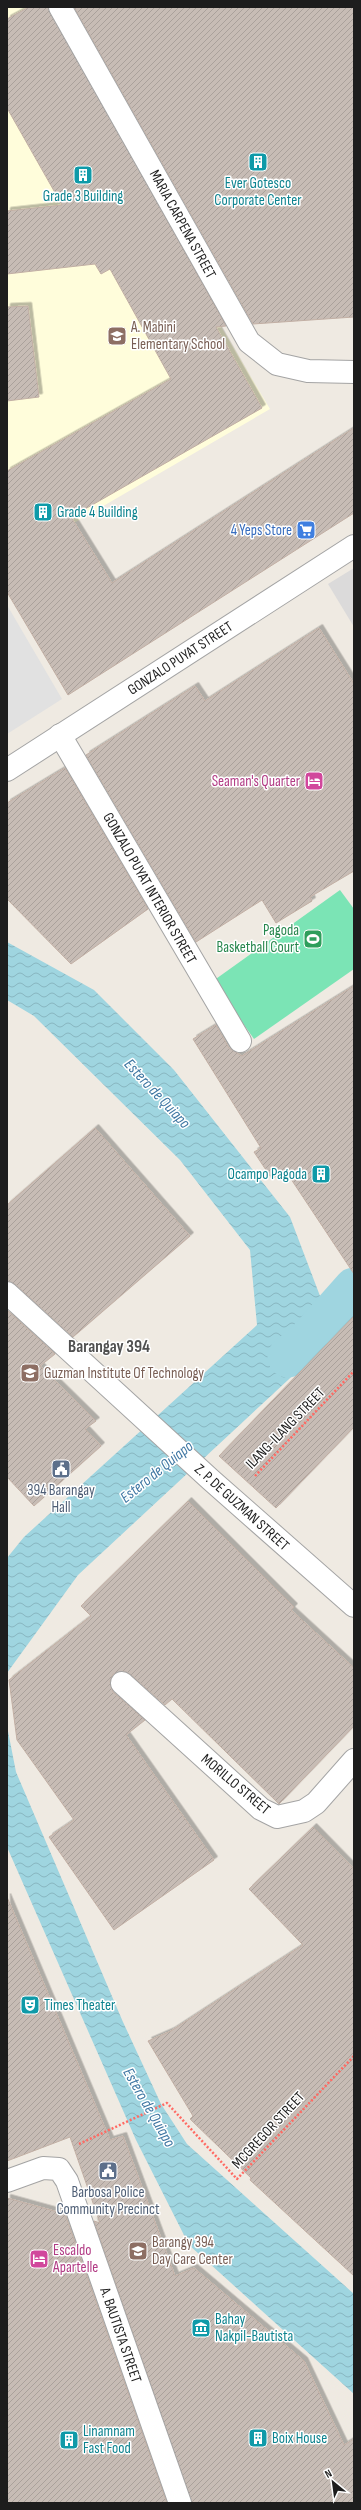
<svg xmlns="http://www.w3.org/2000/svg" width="361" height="2510" font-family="'Sofia Sans Condensed',sans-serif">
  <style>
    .residential { fill: #dbdada }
    .education { fill: #fffddb }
    .pitch { fill: #7be4b5 }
    .parking { fill: #e1e1e1 }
    .water { fill: url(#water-waves) }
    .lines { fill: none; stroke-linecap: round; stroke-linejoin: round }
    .canal { stroke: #9fd5e0; stroke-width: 41 }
    .building { fill: url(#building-hatch); stroke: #c2afa4; filter: url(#shadow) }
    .minor-casing { stroke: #a4a4a4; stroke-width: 24 }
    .tertiary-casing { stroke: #a4a4a4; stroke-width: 24 }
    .path { stroke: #ff6a63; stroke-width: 2.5; stroke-dasharray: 2 2; stroke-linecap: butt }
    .minor { stroke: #fff; stroke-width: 22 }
    .tertiary { stroke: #fff; stroke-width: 22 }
    .labels { text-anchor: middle; stroke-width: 3; stroke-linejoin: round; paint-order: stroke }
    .culture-label { font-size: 15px; fill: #0d838f; stroke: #fff; text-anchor: start }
    .street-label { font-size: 15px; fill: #1d1d1d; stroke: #fff }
    .education-label { font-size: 15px; fill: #785e54; stroke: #fff; text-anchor: start }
    .shop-label { font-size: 15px; fill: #366cbe; stroke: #fff; text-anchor: end }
    .hotel-label { font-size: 15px; fill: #b23c85; stroke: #fff; text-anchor: end }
    .leisure-label { font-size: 15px; fill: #27864d; stroke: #fff; text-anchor: end }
    .service-label { font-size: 15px; fill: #4e5e75; stroke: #fff }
    .water-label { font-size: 16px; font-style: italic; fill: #3f77a3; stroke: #fff }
    .quarter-label { font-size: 17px; font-weight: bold; fill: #505050; stroke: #fff }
  </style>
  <defs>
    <pattern id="water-waves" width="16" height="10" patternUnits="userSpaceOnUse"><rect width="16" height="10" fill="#9fd5e0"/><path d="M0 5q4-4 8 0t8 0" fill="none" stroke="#88b6c0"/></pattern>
    <pattern id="building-hatch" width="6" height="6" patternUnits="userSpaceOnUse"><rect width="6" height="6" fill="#c7bcb5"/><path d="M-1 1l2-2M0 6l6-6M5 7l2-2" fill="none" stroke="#aaa19b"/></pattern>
    <filter id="shadow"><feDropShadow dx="3.5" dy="-3.5" stdDeviation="0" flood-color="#0004"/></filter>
  </defs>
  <rect width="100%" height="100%" fill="#efeae2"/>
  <polygon class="residential" points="354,568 354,627 328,584"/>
  <polygon class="education" points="7,7 31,7 270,409 7,562"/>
  <polygon class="pitch" points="340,890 354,909 354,969 254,1039 213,981"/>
  <polygon class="parking" points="7,605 62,699 7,734"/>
  <g class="water">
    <polygon points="7,942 94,990 174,1070 290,1217 328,1317 315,1355 78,1575 7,1673 7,1558 24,1537 257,1325 250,1250 180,1160 34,1016 7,1000"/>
    <polygon points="7,1726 16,1772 123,2022 161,2104 187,2144 354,2294 354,2394 189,2245 136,2140 7,1847"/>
  </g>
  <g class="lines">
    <polyline class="canal" points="288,1357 307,1341 354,1288"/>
  </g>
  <g class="building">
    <polygon points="29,7 48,7 226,326 216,327 262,408 71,517 112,583 354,428 354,513 68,695 7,592 7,471 171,379 110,269 101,274 95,264 7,274 7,211 62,205 7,108 7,19"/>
    <polygon points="74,7 354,7 354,317 253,324"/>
    <polygon points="28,306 39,397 7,401 7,307"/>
    <polygon points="319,628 354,684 354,871 310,897 312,901 276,923 262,900 196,942 86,755 195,686 205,701"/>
    <polygon points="65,768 148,909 71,964 7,899 7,803"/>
    <polygon points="354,986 354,1274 285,1170 272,1179 254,1152 261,1148 193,1039 216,1025 229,1048 242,1056"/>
    <polygon points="95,1128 190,1236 73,1337 15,1284 7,1281 7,1205"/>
    <polygon points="7,1310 55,1354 40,1366 96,1421 85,1429 101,1446 34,1506 7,1477"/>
    <polygon points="354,1316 354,1427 276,1508 219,1456"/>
    <polygon points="188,1501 294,1607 291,1610 354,1668 354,1726 279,1804 172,1699 165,1705 130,1674 124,1671 113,1674 110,1681 113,1692 145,1720 126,1735 214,1860 114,1930 49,1837 74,1820 17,1740 9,1680 91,1616 81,1606"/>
    <polygon points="313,1827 354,1869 354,2276 250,2180 251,2178 190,2119 193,2116 148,2041 171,2031 303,1945 249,1889"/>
    <polygon points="7,1897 110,2140 123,2136 175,2276 194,2268 304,2361 344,2445 354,2439 354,2503 192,2503 94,2221 100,2223 70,2137 7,2161"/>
    <polygon points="7,2198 65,2214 167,2503 7,2503"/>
  </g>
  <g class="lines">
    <g class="minor-casing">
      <g id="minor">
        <polyline points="60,7 249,342 277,364 308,371 354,372"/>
        <polyline points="60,735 240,1041"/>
        <polyline points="7,1293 211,1480 354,1606"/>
        <polyline points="122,1683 261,1809 277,1817 304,1811 316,1803 354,1760"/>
        <polyline points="7,2181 43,2168 59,2169 67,2181 180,2503"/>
      </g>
    </g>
    <g class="tertiary-casing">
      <polyline id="tertiary" points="7,770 354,546"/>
    </g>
    <g class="path">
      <polyline points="255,1476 354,1371"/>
      <polyline points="79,2144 167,2103 237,2179 354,2056"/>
    </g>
    <use href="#minor" class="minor"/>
    <use href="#tertiary" class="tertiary"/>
  </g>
  <defs>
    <g id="building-square" transform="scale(1)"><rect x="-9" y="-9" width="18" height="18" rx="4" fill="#0f9aa8" stroke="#fff"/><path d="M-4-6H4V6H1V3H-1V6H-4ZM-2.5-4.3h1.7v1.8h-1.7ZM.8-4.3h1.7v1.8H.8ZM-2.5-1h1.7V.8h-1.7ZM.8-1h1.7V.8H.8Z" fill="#fff"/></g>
    <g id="school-square" transform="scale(1)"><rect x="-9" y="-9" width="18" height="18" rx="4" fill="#8d6e63" stroke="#fff"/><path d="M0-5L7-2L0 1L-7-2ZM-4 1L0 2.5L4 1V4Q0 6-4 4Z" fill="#fff"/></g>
    <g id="supermarket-square" transform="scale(1)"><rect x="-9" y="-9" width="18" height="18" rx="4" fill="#3f7fe0" stroke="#fff"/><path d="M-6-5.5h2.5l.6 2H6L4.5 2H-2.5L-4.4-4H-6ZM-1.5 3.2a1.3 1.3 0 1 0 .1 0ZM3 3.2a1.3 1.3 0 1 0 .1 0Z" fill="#fff"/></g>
    <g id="hotel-square" transform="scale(1)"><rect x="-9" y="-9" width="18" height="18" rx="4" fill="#d1479c" stroke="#fff"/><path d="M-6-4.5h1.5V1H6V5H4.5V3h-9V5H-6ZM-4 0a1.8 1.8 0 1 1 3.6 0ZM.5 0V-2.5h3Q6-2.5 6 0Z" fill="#fff"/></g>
    <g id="stadium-square" transform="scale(1)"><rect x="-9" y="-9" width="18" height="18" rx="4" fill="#2e9e5b" stroke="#fff"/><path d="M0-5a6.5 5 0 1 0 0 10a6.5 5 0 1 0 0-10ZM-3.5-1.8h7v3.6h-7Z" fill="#fff"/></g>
    <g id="university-square" transform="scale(1)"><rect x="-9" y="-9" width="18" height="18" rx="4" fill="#8d6e63" stroke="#fff"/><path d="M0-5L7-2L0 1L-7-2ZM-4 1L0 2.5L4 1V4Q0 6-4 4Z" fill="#fff"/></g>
    <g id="civic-square" transform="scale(1)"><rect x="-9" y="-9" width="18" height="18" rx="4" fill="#5c6f8a" stroke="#fff"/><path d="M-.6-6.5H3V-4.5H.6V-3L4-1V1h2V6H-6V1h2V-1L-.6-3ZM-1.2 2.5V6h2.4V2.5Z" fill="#fff"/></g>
    <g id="theatre-square" transform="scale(1)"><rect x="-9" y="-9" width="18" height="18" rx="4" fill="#0f9aa8" stroke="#fff"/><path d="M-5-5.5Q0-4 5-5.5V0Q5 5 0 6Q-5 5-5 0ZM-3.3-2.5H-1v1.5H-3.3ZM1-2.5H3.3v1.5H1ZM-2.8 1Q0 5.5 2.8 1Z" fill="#fff"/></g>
    <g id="museum-square" transform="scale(1)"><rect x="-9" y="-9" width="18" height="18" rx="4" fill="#0f9aa8" stroke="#fff"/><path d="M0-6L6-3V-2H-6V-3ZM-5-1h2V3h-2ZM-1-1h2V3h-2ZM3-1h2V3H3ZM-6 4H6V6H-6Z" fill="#fff"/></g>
  </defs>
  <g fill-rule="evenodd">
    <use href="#building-square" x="258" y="162"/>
    <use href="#building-square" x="83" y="175"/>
    <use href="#school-square" x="117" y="336"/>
    <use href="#building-square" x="43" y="512"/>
    <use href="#supermarket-square" x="306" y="530"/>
    <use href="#hotel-square" x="314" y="781"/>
    <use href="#stadium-square" x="313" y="939"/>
    <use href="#building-square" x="321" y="1174"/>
    <use href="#university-square" x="30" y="1373"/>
    <use href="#civic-square" x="61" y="1469"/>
    <use href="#theatre-square" x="30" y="2005"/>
    <use href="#civic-square" x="108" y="2171"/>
    <use href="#school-square" x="138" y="2251"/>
    <use href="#hotel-square" x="39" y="2259"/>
    <use href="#museum-square" x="201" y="2328"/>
    <use href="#building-square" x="258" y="2438"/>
    <use href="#building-square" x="69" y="2440"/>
  </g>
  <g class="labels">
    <g class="culture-label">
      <text x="258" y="188" text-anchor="middle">Ever Gotesco<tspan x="258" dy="17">Corporate Center</tspan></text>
      <text x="83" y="201" text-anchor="middle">Grade 3 Building</text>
      <text x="57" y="517">Grade 4 Building</text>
      <text x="307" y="1179" text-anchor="end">Ocampo Pagoda</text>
      <text x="44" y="2010">Times Theater</text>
      <text x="215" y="2324">Bahay<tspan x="215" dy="17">Nakpil-Bautista</tspan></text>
      <text x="83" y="2436">Linamnam<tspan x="83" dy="17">Fast Food</tspan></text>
      <text x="272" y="2443">Boix House</text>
    </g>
    <g class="street-label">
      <text transform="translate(183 224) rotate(61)" y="5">MARIA CARPENA STREET</text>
      <text transform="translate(180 658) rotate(-33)" y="5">GONZALO PUYAT STREET</text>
      <text transform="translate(150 888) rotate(60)" y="5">GONZALO PUYAT INTERIOR STREET</text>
      <text transform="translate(285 1428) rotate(-46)" y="5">ILANG-ILANG STREET</text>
      <text transform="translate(242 1507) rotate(42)" y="5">Z. P. DE GUZMAN STREET</text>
      <text transform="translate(236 1784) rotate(40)" y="5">MORILLO STREET</text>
      <text transform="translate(268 2130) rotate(-47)" y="5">MCGREGOR STREET</text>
      <text transform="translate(121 2335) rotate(71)" y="5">A. BAUTISTA STREET</text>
    </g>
    <g class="education-label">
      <text x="131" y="332">A. Mabini<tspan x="131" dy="17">Elementary School</tspan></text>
      <text x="44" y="1378">Guzman Institute Of Technology</text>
      <text x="152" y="2247">Barangy 394<tspan x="152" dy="17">Day Care Center</tspan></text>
    </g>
    <g class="shop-label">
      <text x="292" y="535">4 Yeps Store</text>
    </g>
    <g class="hotel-label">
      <text x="300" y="786">Seaman's Quarter</text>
      <text x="53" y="2255" text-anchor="start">Escaldo<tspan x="53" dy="17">Apartelle</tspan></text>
    </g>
    <g class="leisure-label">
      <text x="299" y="935">Pagoda<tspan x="299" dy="17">Basketball Court</tspan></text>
    </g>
    <g class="service-label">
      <text x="61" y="1495">394 Barangay<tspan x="61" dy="17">Hall</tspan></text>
      <text x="108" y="2197">Barbosa Police<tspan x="108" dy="17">Community Precinct</tspan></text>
    </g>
    <g class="water-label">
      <text transform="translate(158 1093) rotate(47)" y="6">Estero de Quiapo</text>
      <text transform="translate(156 1471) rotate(-39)" y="6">Estero de Quiapo</text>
      <text transform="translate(150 2107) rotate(60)" y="6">Estero de Quiapo</text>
    </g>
    <g class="quarter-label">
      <text x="109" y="1352">Barangay 394</text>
    </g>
  </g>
  <rect width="361" height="2510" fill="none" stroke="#1d1d1d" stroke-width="16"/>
  <g transform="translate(333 2482) rotate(331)" stroke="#ffffff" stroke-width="3" paint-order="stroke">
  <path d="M0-3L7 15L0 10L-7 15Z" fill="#1d1d1d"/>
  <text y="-6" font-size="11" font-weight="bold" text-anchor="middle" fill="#1d1d1d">N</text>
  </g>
</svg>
